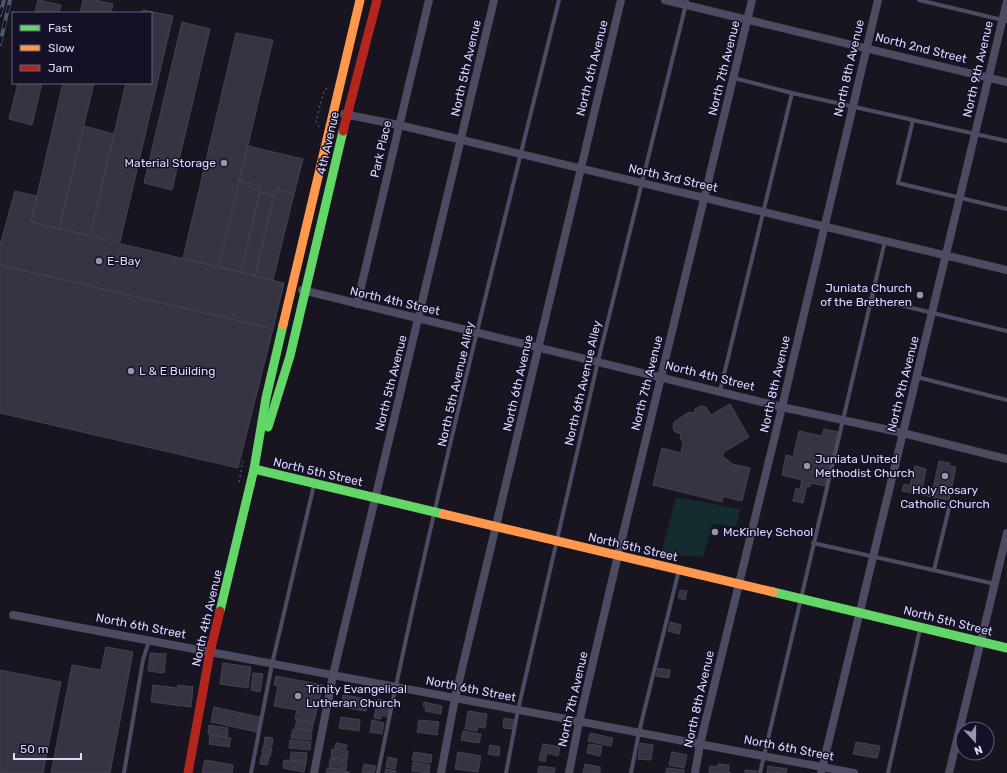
<svg xmlns="http://www.w3.org/2000/svg" width="1007" height="773" font-family="Rubik,sans-serif">
  <style>
    .green { fill: #142c2e }
    .building { fill: #363343; stroke: #454054 }
    .lines { fill: none; stroke-linecap: round; stroke-linejoin: round }
    .path { stroke: #465260; stroke-width: 1.5; stroke-dasharray: 2 3; stroke-linecap: butt }
    .lane { stroke: #4c4b62; stroke-width: 4 }
    .street { stroke: #4c4b62; stroke-width: 8 }
    .fast { stroke: #63d668; stroke-width: 9 }
    .slow { stroke: #ff974d; stroke-width: 9 }
    .jam { stroke: #b3261e; stroke-width: 9 }
    .rail-casing { stroke: #45596a; stroke-width: 4 }
    .rail { stroke: #141026; stroke-width: 2.5; stroke-dasharray: 8; stroke-linecap: butt }
    .poi-dot { fill: #9793b1; stroke: #141026; stroke-width: 1.5 }
    .labels { text-anchor: middle; stroke-width: 3; stroke-linejoin: round; paint-order: stroke }
    .street-label { font-size: 12px; fill: #dcd7fe; stroke: #141026 }
    .poi-label { font-size: 12px; fill: #dcd7fe; stroke: #141026; text-anchor: start }
  </style>
  <rect width="100%" height="100%" fill="#181521"/>
  <polygon class="green" points="676,497 740,509 736,527 712,524 703,557 661,554"/>
  <g class="building">
    <polygon points="38,0 61,5 59,13 35,13"/>
    <polygon points="83,0 94,0 113,4 111,13 80,13"/>
    <polygon points="143,10 173,16 120,242 90,235 126,83 151,83 151,13 142,13"/>
    <polygon points="182,22 210,29 172,190 144,183"/>
    <polygon points="236,33 273,40 219,267 183,258"/>
    <polygon points="18,83 42,83 32,125 9,119"/>
    <polygon points="63,83 94,83 59,229 31,222"/>
    <polygon points="84,126 114,134 90,235 59,229"/>
    <polygon points="248,146 303,159 294,194 276,189 274,195 260,192 261,186 239,181"/>
    <polygon points="239,181 261,186 241,272 219,267"/>
    <polygon points="276,189 294,194 273,280 255,276"/>
    <polygon points="15,191 37,196 31,222 284,283 273,329 0,265 0,245"/>
    <polygon points="260,192 274,195 255,276 241,272"/>
    <polygon points="0,265 273,329 238,468 0,413"/>
    <polygon points="730,404 749,437 724,452 721,462 723,462 724,457 732,464 750,468 742,501 725,497 724,495 722,502 653,485 662,448 681,453 683,443 680,437 681,434 675,432 673,428 674,422 689,412 694,413 695,409 701,406 706,407 711,415"/>
    <polygon points="824,429 838,432 825,486 811,483 810,487 807,486 803,503 793,501 796,488 800,489 802,480 782,475 786,455 793,457 799,431 822,436"/>
    <polygon points="939,461 950,463 949,466 956,467 949,500 902,491 904,484 913,486 912,489 932,493"/>
    <polygon points="915,466 926,469 922,491 912,489 913,486 910,486"/>
    <polygon points="680,590 687,591 685,600 678,598"/>
    <polygon points="670,622 681,625 679,634 668,631"/>
    <polygon points="106,647 133,652 110,773 51,773 72,665 101,670"/>
    <polygon points="150,653 166,654 164,673 148,671"/>
    <polygon points="223,663 251,667 248,688 220,684"/>
    <polygon points="658,668 670,670 669,678 656,676"/>
    <polygon points="0,670 61,682 43,773 0,773"/>
    <polygon points="253,673 263,674 260,692 251,690"/>
    <polygon points="276,676 323,685 314,722 295,719 297,710 274,706 278,686 274,685"/>
    <polygon points="153,685 177,688 178,685 193,687 191,707 151,702"/>
    <polygon points="343,695 368,699 366,711 341,707"/>
    <polygon points="378,699 391,702 387,717 382,715 381,719 374,718"/>
    <polygon points="424,702 442,706 441,714 425,711 426,706 423,706"/>
    <polygon points="214,707 260,717 257,732 211,722"/>
    <polygon points="468,711 487,714 485,728 478,727 477,731 465,729"/>
    <polygon points="341,717 360,720 359,731 339,728"/>
    <polygon points="504,718 514,720 512,729 503,728"/>
    <polygon points="297,720 313,723 312,730 295,728"/>
    <polygon points="372,720 384,723 382,734 370,732"/>
    <polygon points="419,720 439,722 437,735 417,732"/>
    <polygon points="209,725 228,728 227,737 208,734"/>
    <polygon points="293,729 312,731 311,740 291,738"/>
    <polygon points="463,731 481,734 479,743 461,740"/>
    <polygon points="590,733 613,738 611,746 588,741"/>
    <polygon points="210,735 231,738 229,747 209,744"/>
    <polygon points="265,737 273,738 272,746 264,745"/>
    <polygon points="290,740 311,742 310,750 289,748"/>
    <polygon points="856,742 880,746 877,758 853,754"/>
    <polygon points="336,743 347,745 346,749 335,748"/>
    <polygon points="640,743 653,745 651,760 638,759"/>
    <polygon points="543,744 560,747 558,756 547,753 545,762 539,760"/>
    <polygon points="589,744 602,746 600,756 587,753"/>
    <polygon points="490,745 500,747 499,756 488,754"/>
    <polygon points="263,746 272,748 270,757 262,756"/>
    <polygon points="332,749 348,751 347,760 331,758"/>
    <polygon points="291,752 307,753 306,762 290,760"/>
    <polygon points="414,752 432,755 431,763 412,760"/>
    <polygon points="458,752 481,756 478,772 455,769"/>
    <polygon points="672,752 687,755 684,768 669,765"/>
    <polygon points="261,756 269,758 267,765 260,764"/>
    <polygon points="388,757 397,759 395,769 386,767"/>
    <polygon points="330,759 347,761 346,770 329,768"/>
    <polygon points="205,760 233,765 232,773 202,773"/>
    <polygon points="284,760 306,763 304,772 283,768"/>
    <polygon points="413,762 430,765 429,773 412,771"/>
    <polygon points="364,764 376,766 374,773 362,773"/>
    <polygon points="585,764 600,767 600,773 583,773"/>
    <polygon points="718,764 729,765 728,771 731,773 709,773 710,766 718,767"/>
    <polygon points="539,766 555,768 554,773 538,773"/>
    <polygon points="768,766 787,769 786,773 767,773"/>
    <polygon points="327,768 349,772 349,773 326,773"/>
    <polygon points="667,768 684,770 684,773 666,773"/>
    <polygon points="386,769 396,771 396,773 385,773"/>
    <polygon points="745,770 757,771 757,773 745,773"/>
  </g>
  <g class="lines">
    <g class="path">
      <polyline points="319,127 316,121 324,91 327,88"/>
      <polyline points="239,482 243,461"/>
    </g>
    <g class="lane">
      <polyline points="919,0 1007,21"/>
      <polyline points="734,78 792,93"/>
      <polyline points="913,120 898,183 1007,209"/>
      <polyline points="871,298 1007,331"/>
      <polyline points="917,377 1007,400"/>
      <polyline points="720,391 792,93 1007,141"/>
      <polyline points="813,543 995,584"/>
      <polyline points="934,570 949,508"/>
      <polyline points="124,773 143,660 149,641"/>
      <polyline points="251,773 272,664 314,485"/>
      <path d="M 378,773 C 430,514 495,257 559,0"/>
      <polyline points="506,773 518,710 598,361 687,0"/>
      <polyline points="631,773 639,732 679,570"/>
      <polyline points="760,773 885,241"/>
      <polyline points="888,773 920,629"/>
    </g>
    <g class="street">
      <polyline points="665,0 1007,82"/>
      <polyline points="344,114 399,125 1007,270"/>
      <polyline points="302,290 782,407 903,433 1007,459"/>
      <polyline points="357,304 429,0"/>
      <polyline points="13,615 854,773"/>
      <polyline points="314,773 333,675 494,0"/>
      <polyline points="441,773 455,698 621,0"/>
      <polyline points="569,773 579,722 618,555 752,0"/>
      <polyline points="695,773 700,744 782,407 878,0"/>
      <polyline points="821,773 1007,1"/>
      <polyline points="949,773 1007,533"/>
    </g>
    <g class="fast">
      <polyline points="268,427 290,356 343,131"/>
      <polyline points="254,469 443,514"/>
      <polyline points="773,592 1007,648"/>
      <polyline points="220,611 254,469 266,398 283,325"/>
    </g>
    <g class="slow">
      <polyline points="283,325 360,0"/>
      <polyline points="443,514 773,592"/>
    </g>
    <g class="jam">
      <polyline points="343,131 377,0"/>
      <polyline points="188,773 210,652 220,611"/>
    </g>
    <g class="rail-casing">
      <g id="rail">
        <polyline points="0,15 4,0"/>
        <polyline points="0,44 10,0"/>
      </g>
    </g>
    <use href="#rail" class="rail"/>
  </g>
  <g class="poi-dot">
    <circle cx="224" cy="163" r="4"/>
    <circle cx="99" cy="261" r="4"/>
    <circle cx="920" cy="295" r="4"/>
    <circle cx="131" cy="371" r="4"/>
    <circle cx="807" cy="466" r="4"/>
    <circle cx="945" cy="476" r="4"/>
    <circle cx="715" cy="532" r="4"/>
    <circle cx="298" cy="696" r="4"/>
  </g>
  <g class="labels">
    <g class="street-label">
      <text transform="translate(921 48) rotate(14)" y="4">North 2nd Street</text>
      <text transform="translate(466 68) rotate(-77)" y="4">North 5th Avenue</text>
      <text transform="translate(592 68) rotate(-76)" y="4">North 6th Avenue</text>
      <text transform="translate(724 68) rotate(-76)" y="4">North 7th Avenue</text>
      <text transform="translate(849 68) rotate(-77)" y="4">North 8th Avenue</text>
      <text transform="translate(978 69) rotate(-77)" y="4">North 9th Avenue</text>
      <text transform="translate(328 143) rotate(-77)" y="4">4th Avenue</text>
      <text transform="translate(381 149) rotate(-77)" y="4">Park Place</text>
      <text transform="translate(673 178) rotate(13)" y="4">North 3rd Street</text>
      <text transform="translate(395 301) rotate(13)" y="4">North 4th Street</text>
      <text transform="translate(710 376) rotate(14)" y="4">North 4th Street</text>
      <text transform="translate(391 383) rotate(-76)" y="4">North 5th Avenue</text>
      <text transform="translate(518 383) rotate(-77)" y="4">North 6th Avenue</text>
      <text transform="translate(583 383) rotate(-77)" y="4">North 6th Avenue Alley</text>
      <text transform="translate(647 383) rotate(-76)" y="4">North 7th Avenue</text>
      <text transform="translate(456 384) rotate(-77)" y="4">North 5th Avenue Alley</text>
      <text transform="translate(775 384) rotate(-77)" y="4">North 8th Avenue</text>
      <text transform="translate(903 384) rotate(-76)" y="4">North 9th Avenue</text>
      <text transform="translate(318 472) rotate(13)" y="4">North 5th Street</text>
      <text transform="translate(633 547) rotate(13)" y="4">North 5th Street</text>
      <text transform="translate(207 618) rotate(-77)" y="4">North 4th Avenue</text>
      <text transform="translate(948 621) rotate(14)" y="4">North 5th Street</text>
      <text transform="translate(141 626) rotate(11)" y="4">North 6th Street</text>
      <text transform="translate(471 689) rotate(11)" y="4">North 6th Street</text>
      <text transform="translate(573 699) rotate(-77)" y="4">North 7th Avenue</text>
      <text transform="translate(699 699) rotate(-77)" y="4">North 8th Avenue</text>
      <text transform="translate(789 748) rotate(11)" y="4">North 6th Street</text>
    </g>
    <g class="poi-label">
      <text x="216" y="167" text-anchor="end">Material Storage</text>
      <text x="107" y="265">E-Bay</text>
      <text x="912" y="292" text-anchor="end">Juniata Church<tspan x="912" dy="14">of the Bretheren</tspan></text>
      <text x="139" y="375">L &amp; E Building</text>
      <text x="815" y="463">Juniata United<tspan x="815" dy="14">Methodist Church</tspan></text>
      <text x="945" y="494" text-anchor="middle">Holy Rosary<tspan x="945" dy="14">Catholic Church</tspan></text>
      <text x="723" y="536">McKinley School</text>
      <text x="306" y="693">Trinity Evangelical<tspan x="306" dy="14">Lutheran Church</tspan></text>
    </g>
  </g>
  <rect x="12" y="12" width="140" height="72" fill="#141026" stroke="#64607c"/>
  <rect x="20" y="25" width="20" height="6" fill="#63d668" stroke="#64607c"/>
  <text x="48" y="32" font-size="12" fill="#dcd7fe">Fast</text>
  <rect x="20" y="45" width="20" height="6" fill="#ff974d" stroke="#64607c"/>
  <text x="48" y="52" font-size="12" fill="#dcd7fe">Slow</text>
  <rect x="20" y="65" width="20" height="6" fill="#b3261e" stroke="#64607c"/>
  <text x="48" y="72" font-size="12" fill="#dcd7fe">Jam</text>
  <g transform="translate(975 741) rotate(159)"><circle r="19" fill="#141026" stroke="#64607c"/>
  <path d="M0-3L7 15L0 10L-7 15Z" fill="#9793b1"/>
  <text y="-6" font-size="11" font-weight="bold" text-anchor="middle" fill="#dcd7fe">N</text>
  </g>
  <path d="M14 753v6h67v-6" fill="none" stroke="#dcd7fe" stroke-width="2"/>
  <text x="20" y="753" font-size="12" fill="#dcd7fe" stroke="#141026" stroke-width="3" paint-order="stroke">50 m</text>
</svg>
